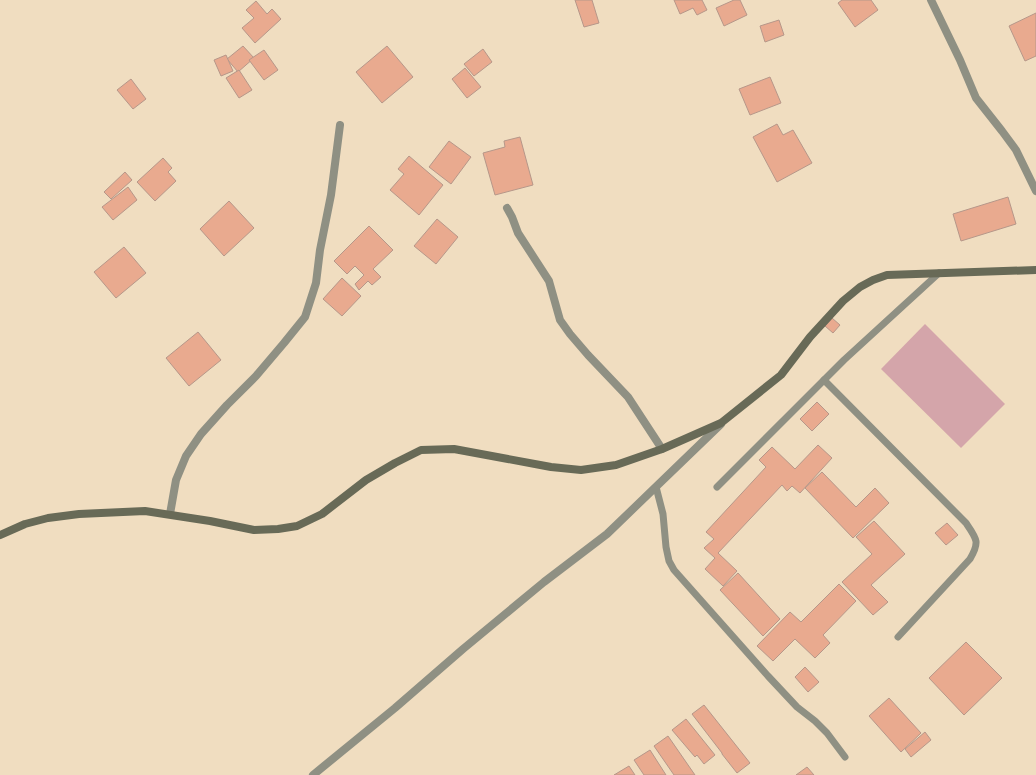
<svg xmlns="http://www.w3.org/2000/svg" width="1036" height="775" font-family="'Roboto Serif',serif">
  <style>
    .grass { fill: #d4a5aa }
    .building { fill: #e9aa8f; stroke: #b69789 }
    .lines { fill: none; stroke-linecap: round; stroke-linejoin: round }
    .service { stroke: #8f9083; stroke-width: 7 }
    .minor { stroke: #8f9083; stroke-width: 8 }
    .tertiary { stroke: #8f9083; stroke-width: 8 }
    .secondary { stroke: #686a57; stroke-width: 8 }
  </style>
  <rect width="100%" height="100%" fill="#f0ddc0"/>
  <polygon class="grass" points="925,324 1005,404 961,448 881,369"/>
  <g class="building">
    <polygon points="575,0 592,0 599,23 584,27"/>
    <polygon points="674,0 702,0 707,10 697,15 693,8 680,14"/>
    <polygon points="734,0 740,0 747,15 724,26 716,8"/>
    <polygon points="842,0 871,0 878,10 855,27 838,3"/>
    <polygon points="256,1 267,14 272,9 281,19 255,43 242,28 254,18 246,10"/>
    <polygon points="1036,13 1036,56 1025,61 1009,26"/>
    <polygon points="779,20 784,35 765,42 760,26"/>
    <polygon points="243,46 254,58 238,72 227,59"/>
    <polygon points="387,46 413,77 382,103 356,72"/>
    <polygon points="483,49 492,62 474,76 464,64"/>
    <polygon points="264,50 278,70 264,80 249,60"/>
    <polygon points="226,55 233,71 221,76 214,60"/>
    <polygon points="465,68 481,87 467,98 452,79"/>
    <polygon points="239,70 252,90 239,98 226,78"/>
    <polygon points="770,77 781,103 750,115 739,89"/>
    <polygon points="131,79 146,99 133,109 117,90"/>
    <polygon points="777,124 783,135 793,130 812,163 777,182 753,137"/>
    <polygon points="520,137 533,185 495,195 483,153 505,147 504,141"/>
    <polygon points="449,141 471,157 451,184 429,167"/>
    <polygon points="409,156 443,185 419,215 390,190 404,174 398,169"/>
    <polygon points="163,158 172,168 168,172 176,181 155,201 137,182"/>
    <polygon points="125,172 132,180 111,199 104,192"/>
    <polygon points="128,187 137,200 113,220 102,207"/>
    <polygon points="1008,197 1016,224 961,241 953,214"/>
    <polygon points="229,201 254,228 224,256 200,229"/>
    <polygon points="437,219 458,237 436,264 414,246"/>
    <polygon points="369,226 393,250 373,269 381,277 372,285 368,281 359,290 355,284 364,275 355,266 347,274 334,261"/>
    <polygon points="124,247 146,273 116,298 94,272"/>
    <polygon points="342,278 361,296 342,316 323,299"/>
    <polygon points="832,318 840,325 833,333 825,326"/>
    <polygon points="198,332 221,360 189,386 166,358"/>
    <polygon points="817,402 829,414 812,431 800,419"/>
    <polygon points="818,445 832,458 800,493 792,486 787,491 782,485 718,553 737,571 723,586 705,569 715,558 704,548 714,539 706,532 766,467 759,460 772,447 795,469"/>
    <polygon points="822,472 856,507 875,488 889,503 853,538 805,488"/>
    <polygon points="874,521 905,554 871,585 888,602 873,615 842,582 872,554 856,537"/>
    <polygon points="947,523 958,535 946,545 935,533"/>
    <polygon points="738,573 780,619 763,636 720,590"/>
    <polygon points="839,584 856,601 823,635 830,643 815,658 795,639 773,661 757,646 790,612 801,622"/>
    <polygon points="966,642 1002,678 964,715 929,678"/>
    <polygon points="805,667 819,682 808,692 795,677"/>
    <polygon points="889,698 921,733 901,752 869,716"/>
    <polygon points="704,705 750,763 737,773 722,754 722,753 692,714"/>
    <polygon points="686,719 715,755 704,764 697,755 695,757 672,730"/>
    <polygon points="925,732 931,740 911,757 905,749"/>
    <polygon points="668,736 695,775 674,775 654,746"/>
    <polygon points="650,750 666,775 644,775 634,760"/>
    <polygon points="629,766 635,775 614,775"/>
    <polygon points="807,767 814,775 796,775"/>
  </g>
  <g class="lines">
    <g class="service">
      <path d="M 824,380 L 966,523 C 977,539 980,542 970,559 L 898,637"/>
      <polyline points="656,487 663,514 666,547 669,561 674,570 768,676 797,707 815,721 827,733 845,757"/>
      <polyline points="717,487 844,360 939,273"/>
    </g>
    <g class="minor">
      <polyline points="931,0 960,60 976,98 1002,131 1016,150 1036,191"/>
      <polyline points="507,208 512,217 518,233 549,281 560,320 570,334 588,355 628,397 662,449"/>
      <polyline points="170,514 176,480 186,456 201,434 227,405 256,376 284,343 305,317 316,283 320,250 331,195 340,125"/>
    </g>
    <polyline class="tertiary" points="313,775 395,708 463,649 544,582 607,534 721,424"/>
    <polyline class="secondary" points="0,535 25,524 48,518 79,514 145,511 210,521 254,530 278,529 297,526 322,514 366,480 395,463 421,450 454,449 551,467 581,470 616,465 662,449 721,423 781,375 810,337 843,301 860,287 873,280 887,275 1036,270"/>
  </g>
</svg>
